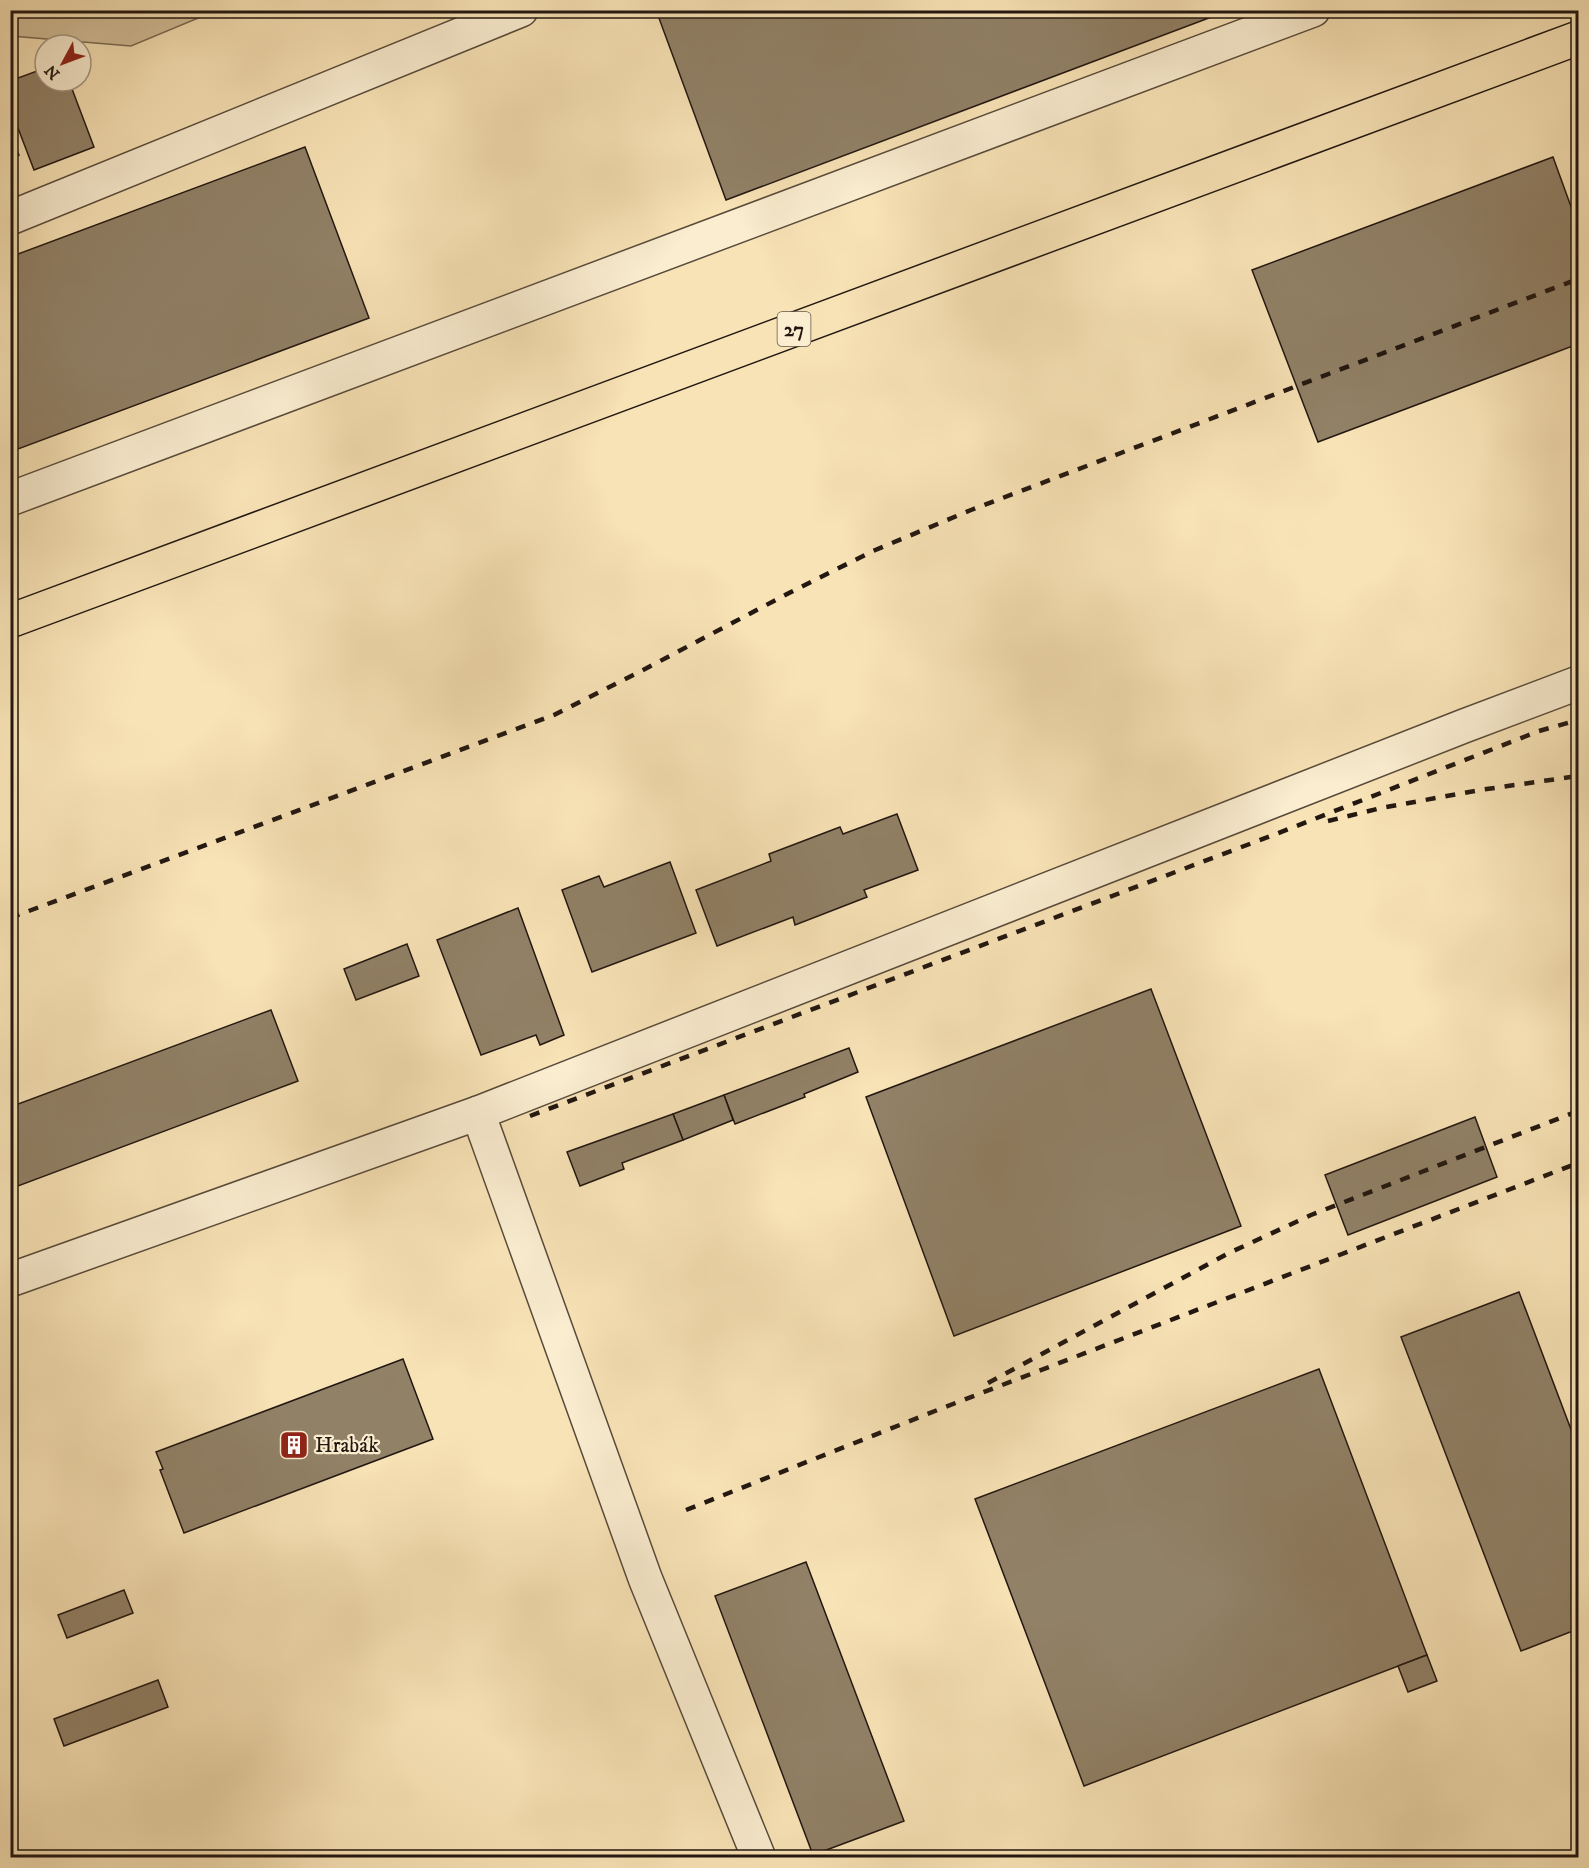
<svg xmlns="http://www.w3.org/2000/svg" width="1589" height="1868" font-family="'IM FELL DW Pica',serif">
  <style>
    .green { fill: #d4c09a; stroke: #7b6c56; stroke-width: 1.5 }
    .building { fill: #918167; stroke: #221711; stroke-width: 1.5 }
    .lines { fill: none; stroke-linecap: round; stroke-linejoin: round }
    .minor-casing { stroke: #584a3a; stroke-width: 36 }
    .major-casing { stroke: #221711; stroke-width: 36 }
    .minor { stroke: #faedd0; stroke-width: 33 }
    .major { stroke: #f8e3b6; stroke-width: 33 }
    .rail { stroke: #221711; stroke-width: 4.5; stroke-dasharray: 10 10; stroke-linecap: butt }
    .labels { text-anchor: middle; stroke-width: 4.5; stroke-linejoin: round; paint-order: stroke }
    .shield { fill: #faedd0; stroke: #63574a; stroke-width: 1.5 }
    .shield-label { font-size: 20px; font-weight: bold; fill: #221711 }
    .poi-label { font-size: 21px; fill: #221711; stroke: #faedd0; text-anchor: start }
  </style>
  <rect width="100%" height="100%" fill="#f8e3b6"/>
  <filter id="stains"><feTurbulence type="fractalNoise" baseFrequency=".00333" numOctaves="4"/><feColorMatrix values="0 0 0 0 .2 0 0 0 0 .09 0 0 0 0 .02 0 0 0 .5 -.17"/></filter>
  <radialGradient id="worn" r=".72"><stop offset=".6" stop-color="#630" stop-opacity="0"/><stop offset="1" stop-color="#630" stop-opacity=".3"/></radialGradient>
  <polygon class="green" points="10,11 11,10 215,11 131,46 11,36"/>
  <g class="building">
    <polygon points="656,10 1230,10 726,200"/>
    <polygon points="45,68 45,81 69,81 94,147 34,170 10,107 10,81"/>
    <polygon points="10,133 19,155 10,159"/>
    <polygon points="305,147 369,318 10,452 10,257"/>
    <polygon points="1553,157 1578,226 1578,344 1318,442 1252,270"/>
    <polygon points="897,814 918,870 864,890 867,897 795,925 793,917 717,946 696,890 771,861 769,854 840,827 843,834"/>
    <polygon points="670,862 696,933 592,972 562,890 599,876 604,887"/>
    <polygon points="518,908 564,1035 540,1045 536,1035 481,1055 437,940"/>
    <polygon points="407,944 419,976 356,1000 344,969"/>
    <polygon points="1151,989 1241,1226 954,1336 866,1097"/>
    <polygon points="271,1010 298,1081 10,1189 10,1107"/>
    <polygon points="849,1048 858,1072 804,1094 805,1097 735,1124 724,1095"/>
    <polygon points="724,1095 733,1120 683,1140 673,1114"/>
    <polygon points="673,1114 683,1140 622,1163 624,1169 580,1186 567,1152"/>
    <polygon points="1475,1117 1497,1177 1348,1235 1325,1175"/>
    <polygon points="1519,1292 1578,1448 1578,1629 1521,1651 1401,1337"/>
    <polygon points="403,1359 433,1439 184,1533 160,1470 163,1469 156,1452"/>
    <polygon points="1319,1369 1427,1655 1084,1786 975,1499"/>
    <polygon points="806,1562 904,1821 813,1855 715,1596"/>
    <polygon points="124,1590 133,1613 67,1638 58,1615"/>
    <polygon points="1427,1655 1437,1681 1408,1692 1398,1666"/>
    <polygon points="158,1680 168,1707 64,1746 54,1719"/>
  </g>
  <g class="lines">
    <g class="minor-casing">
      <g id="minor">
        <polyline points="10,218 521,10"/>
        <polyline points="10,499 1313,10"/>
        <polyline points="478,1113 645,1578 759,1858"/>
        <polyline points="10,1280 478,1113 1464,726 1578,683"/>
      </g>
    </g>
    <g class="major-casing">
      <polyline id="major" points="10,621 1578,38"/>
    </g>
    <use href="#minor" class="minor"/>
    <use href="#major" class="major"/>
    <g class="rail">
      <polyline points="1328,821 1381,808 1480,790 1578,776"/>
      <polyline points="10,918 554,715 645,669 789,593 873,551 971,510 1578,279"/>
      <polyline points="530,1116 1276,834 1539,731 1578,720"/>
      <polyline points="988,1383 1229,1253 1311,1215 1578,1111"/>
      <polyline points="686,1510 940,1409 1578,1163"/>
    </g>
  </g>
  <defs>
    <g id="building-square" transform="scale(1.5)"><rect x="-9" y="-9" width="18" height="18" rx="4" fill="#8f2418" stroke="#faedd0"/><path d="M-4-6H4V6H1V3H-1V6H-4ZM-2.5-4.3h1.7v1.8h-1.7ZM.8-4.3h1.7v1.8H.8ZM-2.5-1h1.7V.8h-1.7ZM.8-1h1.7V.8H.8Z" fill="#fff"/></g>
  </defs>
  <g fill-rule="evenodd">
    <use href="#building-square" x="294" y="1445"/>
  </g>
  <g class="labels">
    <rect class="shield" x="777.5" y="312" width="33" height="34" rx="4.5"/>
    <g class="shield-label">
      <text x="794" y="336">27</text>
    </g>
    <g class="poi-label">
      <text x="315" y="1452">Hrabák</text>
    </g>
  </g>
  <rect width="1589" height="1868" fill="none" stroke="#f8e3b6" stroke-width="36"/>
  <rect x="12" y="12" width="1565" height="1844" fill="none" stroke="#221711" stroke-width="3"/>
  <rect x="18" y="18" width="1553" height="1832" fill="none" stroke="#221711" stroke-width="1.5"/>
  <g transform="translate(63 63) rotate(229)"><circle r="28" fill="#faedd0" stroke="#a49784" stroke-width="1.5"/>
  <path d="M0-4.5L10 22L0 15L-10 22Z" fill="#8f2418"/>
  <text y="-9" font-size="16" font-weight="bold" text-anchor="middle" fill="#221711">N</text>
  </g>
  <rect width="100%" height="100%" filter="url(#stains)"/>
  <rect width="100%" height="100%" fill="url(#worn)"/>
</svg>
